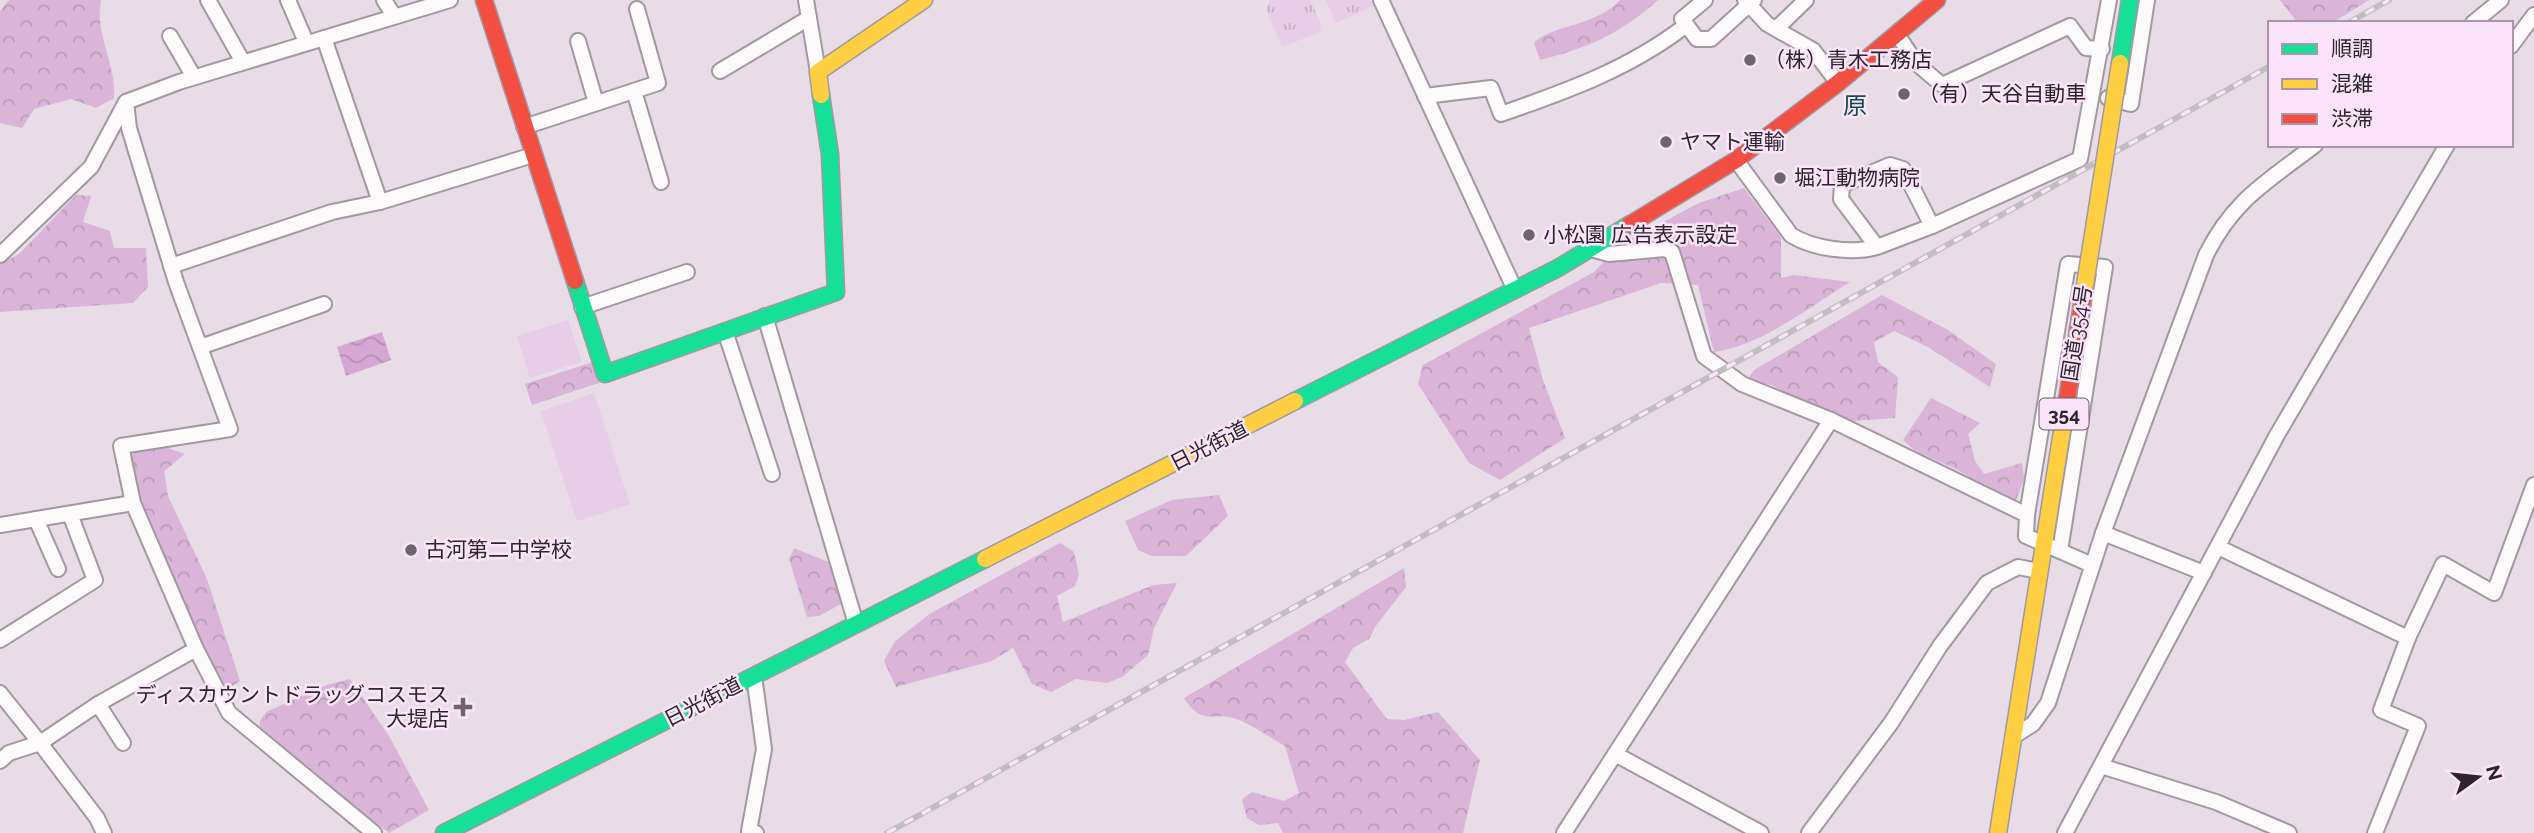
<svg xmlns="http://www.w3.org/2000/svg" width="2534" height="833" font-family="Raleway,'Noto Sans JP',sans-serif">
  <style>
    .grass { fill: url(#grass-tufts) }
    .forest { fill: url(#forest-crowns) }
    .pitch { fill: #e7cde6 }
    .water { fill: url(#water-waves) }
    .lines { fill: none; stroke-linecap: round; stroke-linejoin: round }
    .street-casing { stroke: #a198a0; stroke-width: 18 }
    .fast-casing { stroke: #a198a0; stroke-width: 19 }
    .slow-casing { stroke: #a198a0; stroke-width: 19 }
    .jam-casing { stroke: #a198a0; stroke-width: 19 }
    .street { stroke: #fcfafb; stroke-width: 14 }
    .fast { stroke: #16e098; stroke-width: 16 }
    .slow { stroke: #ffcf43; stroke-width: 16 }
    .jam { stroke: #f24e42; stroke-width: 16 }
    .rail-casing { stroke: #c1bec1; stroke-width: 6 }
    .rail { stroke: #fbe4f9; stroke-width: 3.5; stroke-dasharray: 10; stroke-linecap: butt }
    .slow-bridge-casing { stroke: #a198a0; stroke-width: 19; stroke-linecap: butt }
    .slow-bridge { stroke: #ffcf43; stroke-width: 16 }
    .poi-dot { fill: #6e646d; stroke: #fbe4f9; stroke-width: 2.5 }
    .labels { text-anchor: middle; stroke-width: 5; stroke-linejoin: round; paint-order: stroke }
    .shield { fill: #fbe4f9; stroke: #6b5e6a; stroke-width: 2 }
    .shield-label { font-size: 19px; font-weight: bold; fill: #2d242c }
    .poi-label { font-size: 21px; fill: #2d242c; stroke: #fbe4f9; text-anchor: start }
    .street-label { font-size: 21px; fill: #2d242c; stroke: #fbe4f9 }
    .quarter-label { font-size: 24px; fill: #0f4e4d; stroke: #fbe4f9 }
  </style>
  <defs>
    <pattern id="grass-tufts" width="24" height="20" patternUnits="userSpaceOnUse" patternTransform="scale(1.75)"><rect width="24" height="20" fill="#e7cde6"/><path d="M3 7l-1-3M5 7V3M7 7l1-3M15 17l-1-3M17 17v-4M19 17l1-3" fill="none" stroke="#c6b0c5"/></pattern>
    <pattern id="forest-crowns" width="20" height="18" patternUnits="userSpaceOnUse" patternTransform="scale(1.75)"><rect width="20" height="18" fill="#dab5d8"/><path d="M2 6a3 3 0 1 1 6 0M12 15a3 3 0 1 1 6 0" fill="none" stroke="#bb9cba"/></pattern>
    <pattern id="water-waves" width="16" height="10" patternUnits="userSpaceOnUse" patternTransform="scale(1.75)"><rect width="16" height="10" fill="#d4a8d2"/><path d="M0 5q4-4 8 0t8 0" fill="none" stroke="#b690b4"/></pattern>
  </defs>
  <rect width="100%" height="100%" fill="#e8dce7"/>
  <g class="grass">
    <polygon points="1270,0 1310,0 1321,23 1320,32 1282,47 1266,9"/>
    <polygon points="1326,0 1375,0 1377,4 1336,23"/>
  </g>
  <g class="forest">
    <path d="M 9,0 L 101,0 C 94,34 117,65 114,98 L 96,108 L 71,99 L 34,109 L 22,128 L 0,123 L 0,11 Z"/>
    <path d="M 1620,0 L 1658,0 C 1620,34 1588,48 1540,60 L 1534,43 C 1550,25 1595,27 1620,0 Z"/>
    <polygon points="2280,0 2369,0 2332,23 2298,23"/>
    <path d="M 1744,188 L 1781,237 L 1781,278 L 1794,275 L 1850,282 C 1809,307 1763,345 1714,352 L 1698,285 L 1661,283 L 1529,328 L 1543,380 L 1565,438 L 1500,480 L 1469,463 L 1418,384 L 1423,365 L 1594,272 L 1620,245 L 1699,203 Z"/>
    <polygon points="76,195 91,196 83,222 110,231 114,248 146,248 148,287 133,303 0,312 0,264 19,254"/>
    <polygon points="1882,295 1948,330 1996,364 1990,387 1928,347 1894,331 1874,342 1878,362 1898,377 1895,418 1853,421 1808,405 1771,385 1747,381 1754,370"/>
    <polygon points="596,361 602,382 532,405 525,384"/>
    <polygon points="1931,398 1980,423 1968,434 1975,461 1984,474 2022,463 2024,478 2015,503 1952,467 1915,451 1903,440"/>
    <polygon points="156,444 185,454 164,471 168,496 207,579 240,681 223,692 139,504 127,451"/>
    <polygon points="1219,495 1228,516 1186,556 1151,556 1138,550 1125,521 1172,500"/>
    <polygon points="1060,543 1074,552 1079,575 1075,586 1057,596 1063,622 1153,585 1177,583 1154,628 1148,655 1122,677 1107,683 1076,679 1051,692 1032,684 1013,648 992,661 896,687 884,661 895,641 931,613"/>
    <polygon points="794,548 833,564 845,602 819,616 807,617 789,559"/>
    <path d="M 1404,568 L 1406,587 L 1375,627 L 1369,639 L 1353,648 L 1345,662 L 1387,719 L 1404,720 L 1438,712 L 1480,760 L 1463,833 L 1283,833 L 1278,823 L 1259,825 L 1247,818 L 1242,799 L 1252,792 L 1284,801 L 1299,793 L 1285,746 C 1269,737 1254,726 1237,719 C 1212,710 1204,728 1184,698 Z"/>
    <polygon points="350,679 389,736 429,810 389,833 260,733 260,721 266,712 327,685"/>
  </g>
  <g class="pitch">
    <polygon points="568,320 582,362 530,378 517,336"/>
    <polygon points="594,393 630,504 577,521 541,411"/>
  </g>
  <polygon class="water" points="382,332 391,360 346,376 337,347"/>
  <g class="lines">
    <g class="street-casing">
      <g id="street">
        <polyline points="208,0 243,62"/>
        <polyline points="288,0 306,42"/>
        <polyline points="384,0 394,16"/>
        <polyline points="806,0 818,72"/>
        <polyline points="1381,0 1515,290"/>
        <polyline points="1705,0 1682,19 1697,39 1711,39 1754,0"/>
        <polyline points="1745,0 1767,24 1813,50 1838,83"/>
        <polyline points="2473,23 2501,0"/>
        <polyline points="1777,28 1806,0"/>
        <polyline points="1897,34 1916,63 1942,85 2070,26 2086,48 2102,49"/>
        <polyline points="170,36 194,77"/>
        <polyline points="324,38 380,202 533,155"/>
        <polyline points="578,41 596,103"/>
        <polyline points="2511,46 2534,15"/>
        <polyline points="720,71 809,18"/>
        <polyline points="634,91 661,182"/>
        <path d="M 1425,96 L 1491,88 L 1501,114 C 1567,91 1629,69 1685,26"/>
        <polyline points="2108,98 2131,104 2147,0"/>
        <polyline points="126,102 129,128 176,282 230,429 121,446 133,503 196,649 229,713 374,833"/>
        <polyline points="524,127 658,83 637,9"/>
        <path d="M 1736,160 L 1791,235 C 1813,249 1852,254 1877,247 L 1841,199 L 1842,185 L 1890,165 L 1903,169 L 1932,226 L 1877,247"/>
        <polyline points="1932,226 2080,159 2109,0"/>
        <polyline points="1591,249 1609,254 1665,249 1672,252 1704,356 1742,384 1831,420 2027,515 2026,536 2092,565"/>
        <polyline points="0,255 91,167 126,102 179,82 450,0"/>
        <polyline points="171,266 332,212 380,202"/>
        <polyline points="582,307 687,272"/>
        <polyline points="765,316 856,624"/>
        <polyline points="725,331 772,474"/>
        <polyline points="200,347 324,304"/>
        <polyline points="2027,515 2068,264 2105,267 2060,551"/>
        <polyline points="36,519 58,569"/>
        <polyline points="0,525 133,503"/>
        <polyline points="2103,533 2204,573"/>
        <polyline points="2218,547 2408,638"/>
        <polyline points="0,640 95,580 70,514"/>
        <polyline points="754,676 764,749 749,831 756,833"/>
        <polyline points="0,693 40,743 98,704 123,743"/>
        <polyline points="98,704 196,649"/>
        <path d="M 2014,736 L 2033,724 L 2048,703 L 2103,533 L 2206,255 C 2234,199 2267,182 2315,145"/>
        <polyline points="1615,754 1761,833"/>
        <polyline points="0,761 9,753 40,743 97,818 104,833"/>
        <polyline points="2101,766 2216,802 2289,833"/>
        <polyline points="1564,833 1831,420"/>
        <polyline points="1809,833 1891,723 1940,646 1987,583 2018,567 2039,571"/>
        <polyline points="2065,833 2277,435 2447,145"/>
        <polyline points="2375,833 2418,726 2381,710 2408,638 2443,564 2494,593 2534,485"/>
      </g>
    </g>
    <g class="fast-casing">
      <g id="fast">
        <polyline points="2120,63 2130,0"/>
        <polyline points="575,281 605,374 836,292 830,154 821,95"/>
        <polyline points="1295,401 1558,268 1629,225"/>
        <polyline points="444,833 985,559"/>
      </g>
    </g>
    <g class="slow-casing">
      <g id="slow">
        <polyline points="821,95 818,72 924,0"/>
        <polyline points="985,559 1295,401"/>
        <polyline points="1998,833 2066,406"/>
      </g>
    </g>
    <g class="jam-casing">
      <g id="jam">
        <polyline points="484,0 575,281"/>
        <polyline points="1629,225 1736,160 1838,83 1937,0"/>
        <polyline points="2066,406 2085,285"/>
      </g>
    </g>
    <use href="#street" class="street"/>
    <use href="#fast" class="fast"/>
    <use href="#slow" class="slow"/>
    <use href="#jam" class="jam"/>
    <g class="rail-casing">
      <g id="rail">
        <polyline points="2348,23 2389,0"/>
        <polyline points="887,833 2270,66"/>
      </g>
    </g>
    <use href="#rail" class="rail"/>
    <g class="slow-bridge-casing">
      <polyline id="slow-bridge" points="2085,285 2120,63"/>
    </g>
    <use href="#slow-bridge" class="slow-bridge"/>
  </g>
  <g class="poi-dot">
    <circle cx="1750" cy="60" r="7"/>
    <circle cx="1904" cy="94" r="7"/>
    <circle cx="1666" cy="142" r="7"/>
    <circle cx="1780" cy="178" r="7"/>
    <circle cx="1529" cy="235" r="7"/>
    <circle cx="411" cy="550" r="7"/>
    <path d="M459.5 696.5h7v7h7v7h-7v7h-7v-7h-7v-7h7z"/>
  </g>
  <g class="labels">
    <rect class="shield" x="2039.5" y="398.5" width="49" height="31" rx="5"/>
    <g class="shield-label">
      <text x="2064" y="421">354</text>
    </g>
    <g class="poi-label">
      <text x="1764" y="67">（株）青木工務店</text>
      <text x="1918" y="101">（有）天谷自動車</text>
      <text x="1680" y="149">ヤマト運輸</text>
      <text x="1794" y="185">堀江動物病院</text>
      <text x="1543" y="242">小松園 広告表示設定</text>
      <text x="425" y="557">古河第二中学校</text>
      <text x="449" y="702" text-anchor="end">ディスカウントドラッグコスモス<tspan x="449" dy="24">大堤店</tspan></text>
    </g>
    <g class="street-label">
      <text transform="translate(2077 333) rotate(-81)" y="7">国道354号</text>
      <text transform="translate(1209 446) rotate(-27)" y="7">日光街道</text>
      <text transform="translate(703 702) rotate(-27)" y="7">日光街道</text>
    </g>
    <g class="quarter-label">
      <text x="1855" y="114">原</text>
    </g>
  </g>
  <rect x="2268" y="21" width="245" height="126" fill="#fbe4f9" stroke="#a997a7" stroke-width="2"/>
  <rect x="2282" y="44" width="35" height="10" fill="#16e098" stroke="#a997a7" stroke-width="2"/>
  <text x="2331" y="56" font-size="21" fill="#2d242c">順調</text>
  <rect x="2282" y="79" width="35" height="10" fill="#ffcf43" stroke="#a997a7" stroke-width="2"/>
  <text x="2331" y="91" font-size="21" fill="#2d242c">混雑</text>
  <rect x="2282" y="114" width="35" height="10" fill="#f24e42" stroke="#a997a7" stroke-width="2"/>
  <text x="2331" y="126" font-size="21" fill="#2d242c">渋滞</text>
  <g transform="translate(2478 777) rotate(75)" stroke="#fbe4f9" stroke-width="5" paint-order="stroke">
  <path d="M0-5L12 26L0 18L-12 26Z" fill="#2d242c"/>
  <text y="-10" font-size="19" font-weight="bold" text-anchor="middle" fill="#2d242c">N</text>
  </g>
</svg>
